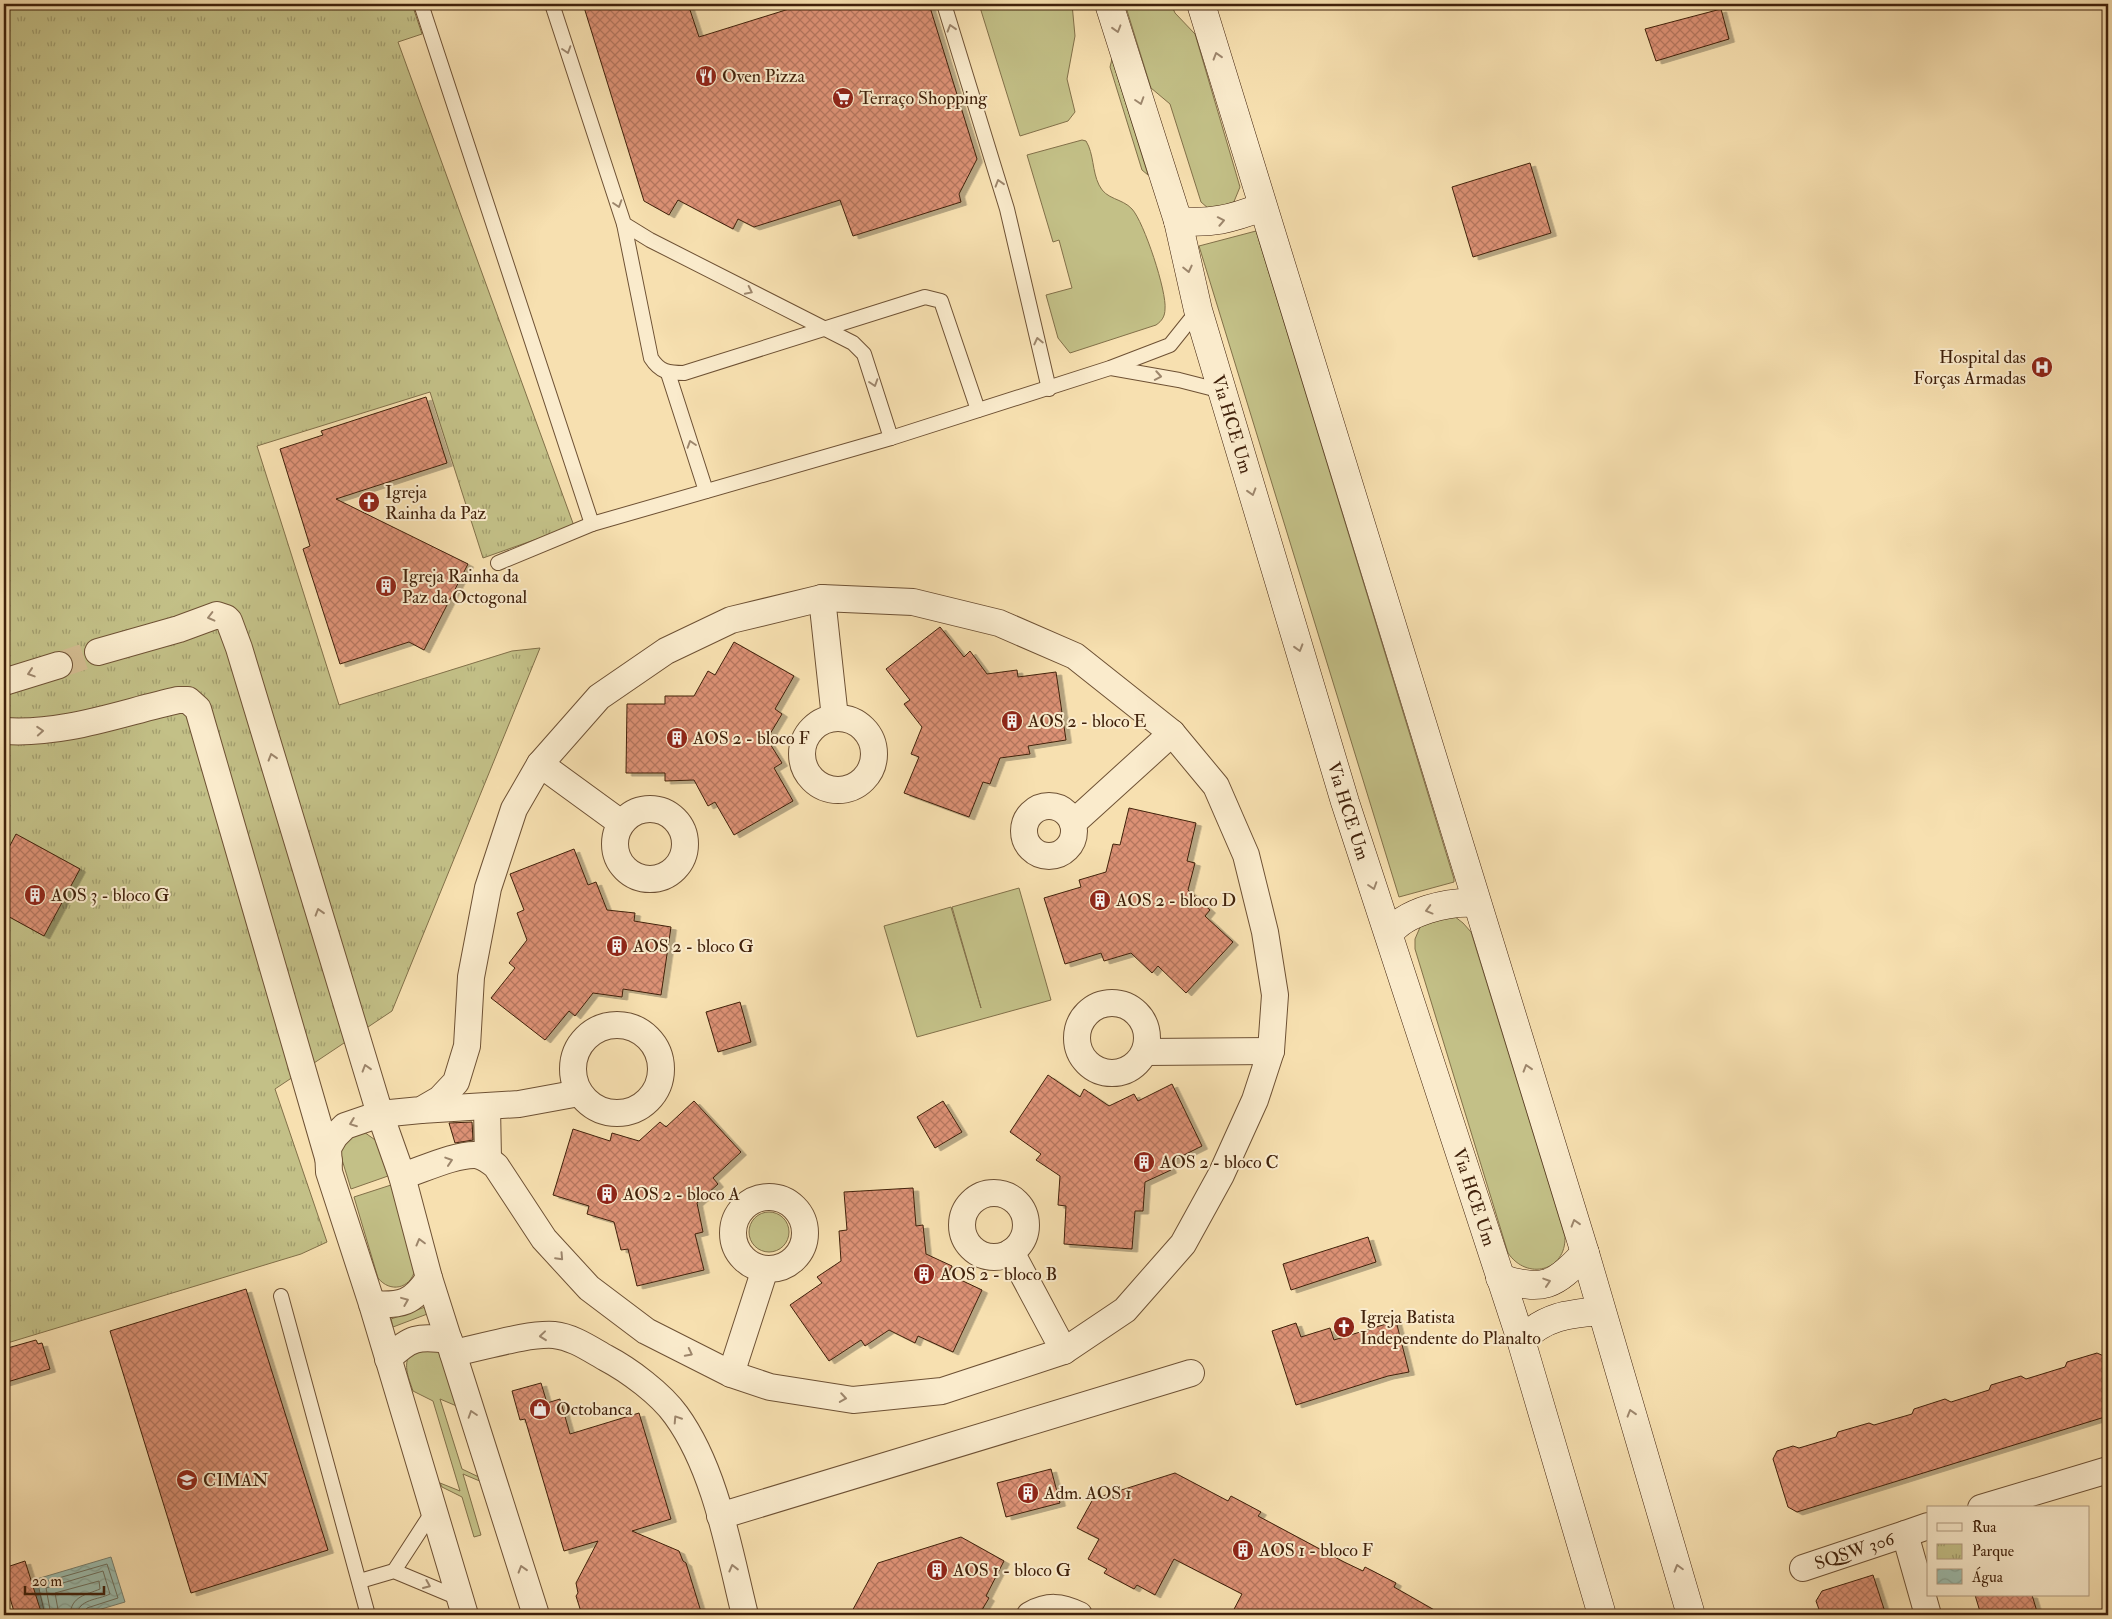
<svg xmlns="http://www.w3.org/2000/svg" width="2112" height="1619" font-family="'IM FELL Double Pica',serif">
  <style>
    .green { fill: #c3c087; stroke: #827049 }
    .park { fill: url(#park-tufts); stroke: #827049 }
    .water { fill: url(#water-waves); stroke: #787f6d }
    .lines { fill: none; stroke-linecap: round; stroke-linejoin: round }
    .shore { stroke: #6e6f5c; stroke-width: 1 }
    .building { fill: url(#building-cross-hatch); stroke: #40210b; filter: url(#shadow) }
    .street-tunnel { stroke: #d2ba8f; stroke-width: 26; stroke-dasharray: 26 13; stroke-linecap: butt }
    .lane-casing { stroke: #6e5134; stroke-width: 16 }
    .street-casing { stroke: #6e5134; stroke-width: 28 }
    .secondary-casing { stroke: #40210b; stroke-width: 29 }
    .lane { stroke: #faebcc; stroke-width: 14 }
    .street { stroke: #faebcc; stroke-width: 26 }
    .secondary { stroke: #faebcc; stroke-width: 28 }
    .oneway { stroke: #9d866c }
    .labels { text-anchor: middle; stroke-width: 4; stroke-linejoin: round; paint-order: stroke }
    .poi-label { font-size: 18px; fill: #40210b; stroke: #faebcc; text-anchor: start }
    .street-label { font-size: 18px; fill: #40210b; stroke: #faebcc }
  </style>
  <defs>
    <pattern id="park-tufts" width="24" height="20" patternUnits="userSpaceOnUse" patternTransform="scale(1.25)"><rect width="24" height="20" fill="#c3c087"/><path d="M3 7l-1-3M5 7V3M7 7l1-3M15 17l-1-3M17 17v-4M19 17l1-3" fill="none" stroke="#a09c6d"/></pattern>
    <pattern id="water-waves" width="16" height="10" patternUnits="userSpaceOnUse" patternTransform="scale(1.25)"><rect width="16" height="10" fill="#9dbdae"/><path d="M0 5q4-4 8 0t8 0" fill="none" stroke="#88a294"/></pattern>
    <pattern id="building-cross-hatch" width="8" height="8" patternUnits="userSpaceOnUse" patternTransform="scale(1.25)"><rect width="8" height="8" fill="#dc9175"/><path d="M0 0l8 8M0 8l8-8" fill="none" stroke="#b4765e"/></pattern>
    <filter id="shadow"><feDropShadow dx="5.5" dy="3" stdDeviation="0" flood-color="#0004"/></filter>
  </defs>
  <rect width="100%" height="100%" fill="#f7e0b0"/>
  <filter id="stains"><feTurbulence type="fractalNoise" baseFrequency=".004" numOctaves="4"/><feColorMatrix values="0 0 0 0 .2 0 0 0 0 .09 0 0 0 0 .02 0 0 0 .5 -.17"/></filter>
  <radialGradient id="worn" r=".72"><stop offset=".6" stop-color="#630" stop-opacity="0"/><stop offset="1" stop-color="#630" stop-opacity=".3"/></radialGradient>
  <g class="green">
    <polygon points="979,4 1072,4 1075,36 1067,79 1075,112 1068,121 1020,136"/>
    <polygon points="1125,4 1171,4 1175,13 1195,34 1240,187 1233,204 1209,209 1201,202 1170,104 1151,88"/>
    <polygon points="1112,59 1148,175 1142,170 1110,67"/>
    <path d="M 1082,140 L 1086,141 C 1094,154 1092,171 1099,185 C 1106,200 1122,198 1132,209 C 1144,222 1167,292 1165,309 C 1165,316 1162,321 1156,325 L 1070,353 L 1058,338 L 1046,295 L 1072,288 L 1059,240 L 1053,242 L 1027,155 Z"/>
    <polygon points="1256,231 1454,879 1454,882 1399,897 1199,246"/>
    <polygon points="1019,888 1051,1000 917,1037 884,926 951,907 981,1008 952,907"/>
    <path d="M 1454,916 L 1463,923 L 1471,932 L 1565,1237 C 1566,1271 1527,1281 1508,1253 L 1415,949 L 1415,939 L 1421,925 Z"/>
    <polygon points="364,1132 378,1142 388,1176 351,1189 340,1153 344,1140"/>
    <path d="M 391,1185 L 415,1270 C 410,1289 390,1293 378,1278 L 354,1197 Z"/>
    <circle cx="769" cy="1232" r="20"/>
    <polygon points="428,1306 430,1313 393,1327 391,1319"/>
    <path d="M 412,1350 L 439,1351 L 459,1407 L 440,1399 L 462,1469 L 481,1478 L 482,1482 L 463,1474 L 481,1535 L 474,1537 L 462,1497 L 442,1487 L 440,1483 L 460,1491 L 433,1401 L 413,1391 C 408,1376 402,1364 412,1350 Z"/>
  </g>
  <polygon class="park" points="4,4 412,4 422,34 398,42 574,526 483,558 430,392 257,446 339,705 512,651 540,648 392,1011 275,1089 327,1242 301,1254 4,1344"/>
  <polygon class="water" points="111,1557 125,1602 81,1615 40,1615 30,1581"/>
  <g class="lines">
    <g class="shore">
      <polyline points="45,1615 38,1584 107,1564 118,1598 87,1608 84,1615"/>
      <path d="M 51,1615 L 46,1588 L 103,1571 L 110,1594 C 98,1600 78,1599 77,1615"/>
      <path d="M 59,1615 L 55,1593 L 99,1581 L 100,1589 C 86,1595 71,1596 70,1615"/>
    </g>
  </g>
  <g class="building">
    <polygon points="583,4 688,4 699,37 805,4 929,4 977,159 959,194 961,202 853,236 840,200 754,227 738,219 733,229 678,200 669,215 644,201"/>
    <polygon points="1721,9 1729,39 1656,61 1645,29"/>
    <polygon points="1530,163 1551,233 1473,257 1452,187"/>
    <polygon points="426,397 447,463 336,499 468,564 424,650 409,642 340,664 303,549 310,546 280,449 323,435 321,431"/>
    <polygon points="940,627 964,657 970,651 987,674 1017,670 1018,677 1056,672 1066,740 1028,746 1030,754 1000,758 990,784 983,782 969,817 904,793 919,757 911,754 922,727 904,704 910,700 886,669"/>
    <polygon points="734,642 794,676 775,709 782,714 767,739 782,763 774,768 793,801 734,835 715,802 708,806 694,780 665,781 665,773 626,773 627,704 665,704 665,696 694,696 708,671 715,675"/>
    <polygon points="1129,808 1196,823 1187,861 1195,863 1188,890 1210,910 1205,916 1233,942 1186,993 1158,966 1152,973 1131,953 1104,961 1101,953 1065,964 1044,898 1081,887 1079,880 1106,872 1113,844 1120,845"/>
    <polygon points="16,834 80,869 44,936 4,914 4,857"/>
    <polygon points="574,849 588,885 596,882 607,910 635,913 634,921 671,927 661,995 623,989 622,997 593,993 575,1016 569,1011 545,1040 491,998 515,968 509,963 527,940 517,913 524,910 510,874"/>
    <polygon points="740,1002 751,1042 718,1052 706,1012"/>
    <polygon points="1048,1075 1080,1097 1084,1089 1109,1106 1134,1094 1138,1101 1172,1084 1202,1146 1168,1163 1171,1170 1145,1182 1143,1211 1135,1211 1132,1249 1064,1244 1066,1206 1058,1205 1060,1176 1036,1160 1041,1154 1010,1132"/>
    <polygon points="694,1101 741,1152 713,1178 718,1184 697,1203 703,1232 695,1234 704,1270 637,1286 628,1249 621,1250 614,1222 587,1214 589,1206 553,1195 573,1129 610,1141 612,1133 639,1141 660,1122 666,1127"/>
    <polygon points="943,1101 962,1132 935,1148 917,1117"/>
    <polygon points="472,1122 473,1140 455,1143 449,1123"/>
    <polygon points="913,1188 916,1226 923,1225 926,1254 952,1266 948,1274 982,1290 953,1352 918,1336 915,1343 889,1330 865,1346 861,1340 829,1361 790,1305 822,1283 817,1277 841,1261 839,1231 847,1230 844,1192"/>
    <polygon points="1368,1237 1376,1262 1291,1290 1283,1264"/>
    <polygon points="246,1289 328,1550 191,1593 110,1331"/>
    <polygon points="1396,1321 1409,1372 1388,1376 1296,1405 1272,1331 1296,1323 1301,1337 1330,1328 1334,1340"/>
    <polygon points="36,1340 38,1344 42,1343 50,1369 4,1383 4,1349"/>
    <polygon points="2097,1353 2108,1358 2108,1416 1797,1512 1788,1507 1773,1459 1777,1451 1793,1446 1799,1448 1836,1437 1838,1432 1869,1423 1874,1425 1912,1414 1914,1409 1945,1399 1951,1402 1989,1390 1991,1385 2021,1376 2026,1379 2065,1367 2067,1362"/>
    <polygon points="541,1383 547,1403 560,1399 570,1434 639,1413 671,1519 632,1531 679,1551 683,1561 686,1563 702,1615 582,1615 576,1596 578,1593 576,1583 598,1541 564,1551 525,1419 520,1420 512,1391"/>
    <polygon points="1051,1469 1060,1503 1006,1517 997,1483"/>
    <polygon points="1175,1473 1228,1501 1231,1496 1261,1512 1258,1516 1344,1562 1363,1571 1365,1567 1396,1583 1394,1587 1443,1615 1231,1615 1242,1594 1174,1559 1155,1595 1137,1585 1134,1589 1104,1573 1107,1569 1088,1559 1099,1539 1077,1528 1093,1499"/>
    <polygon points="961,1537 1004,1561 986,1596 989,1598 979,1615 850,1615 878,1563"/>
    <polygon points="25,1561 42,1615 15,1615 4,1578 4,1568"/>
    <polygon points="1873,1575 1886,1615 1821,1615 1816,1601 1822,1591"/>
    <polygon points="1975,1595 2032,1595 2038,1615 1981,1615"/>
  </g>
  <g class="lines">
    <polyline class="street-tunnel" points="59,665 98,652"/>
    <g class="lane-casing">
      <g id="lane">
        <polyline points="421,4 592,524 891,438 1110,368 1170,345 1198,310"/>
        <polyline points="552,4 624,224 650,240 853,343 864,354 891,438"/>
        <polyline points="944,4 1007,209 1049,389"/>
        <path d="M 624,224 L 651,358 C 660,372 668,373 684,373 L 925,297 L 941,301 L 978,410"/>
        <polyline points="1111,368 1179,380 1222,391"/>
        <polyline points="668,373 706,491"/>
        <polyline points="498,563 592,524"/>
        <polyline points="281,1296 368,1615"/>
        <polyline points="394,1571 433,1511"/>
        <polyline points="360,1581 394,1571 461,1599"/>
      </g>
    </g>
    <g class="street-casing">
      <g id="street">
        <polyline points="822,598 835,718"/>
        <path d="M 98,652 L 179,629 L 217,615 L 226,618 L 229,621 L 239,648 L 380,1114 L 421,1110 L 440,1099 L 456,1082 L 467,1046 L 471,977 L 488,888 L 514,809 L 540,764 L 599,697 L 666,651 L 731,620 L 822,598 L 913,602 L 999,623 L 1075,656 L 1172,733 L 1216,786 L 1246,855 L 1265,932 L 1275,995 L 1271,1051 L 1255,1100 L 1221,1175 L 1183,1244 L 1125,1310 L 1064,1351 L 942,1391 L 853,1400 L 770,1387 L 731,1374 L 646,1331 L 589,1288 L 544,1239 L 496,1166 C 490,1161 484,1156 476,1155 C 455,1154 422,1170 402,1176"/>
        <polyline points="4,682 59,665"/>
        <circle cx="838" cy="754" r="36"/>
        <path d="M 4,731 C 65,735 120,713 178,700 L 188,700 L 198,709 L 329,1161"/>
        <polyline points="540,764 621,823"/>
        <circle cx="1049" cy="831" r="25"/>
        <circle cx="650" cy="844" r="35"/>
        <polyline points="1073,823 1172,733"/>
        <circle cx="1112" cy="1038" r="35"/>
        <circle cx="617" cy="1069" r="44"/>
        <polyline points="1145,1052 1271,1051"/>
        <polyline points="487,1107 488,1159"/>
        <polyline points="421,1110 519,1104 579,1093"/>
        <circle cx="994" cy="1225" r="32"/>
        <circle cx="769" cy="1233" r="36"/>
        <polyline points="1011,1252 1064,1351"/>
        <path d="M 372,1304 C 401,1306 413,1303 429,1278"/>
        <path d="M 453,1353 C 481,1348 527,1333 554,1335 C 573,1337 590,1349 606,1358 C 629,1370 661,1394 676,1415 C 716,1470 729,1551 745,1615"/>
        <path d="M 388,1359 C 410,1337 418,1336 449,1340"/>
        <polyline points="731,1374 765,1269"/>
        <polyline points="1981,1508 2108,1470"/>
        <polyline points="720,1516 1191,1373"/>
        <path id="s1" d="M 1803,1568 L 1905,1534"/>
        <polyline points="465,1615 372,1304 329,1172 328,1148 335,1136 345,1126 380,1114 402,1176 429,1278 536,1615"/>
        <path d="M 1030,1615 C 1048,1605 1061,1606 1079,1615"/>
        <polyline points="1928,1615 1905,1534 1928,1526"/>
      </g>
    </g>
    <g class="secondary-casing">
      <g id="secondary">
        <path id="s2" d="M 1109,4 L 1178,221 L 1198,310 L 1345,802 L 1521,1340 L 1602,1615"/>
        <polyline points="1201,4 1585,1253 1691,1615"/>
        <path d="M 1178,221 C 1211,224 1231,219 1262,207"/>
        <path d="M 1389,934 C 1405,911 1449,901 1476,903"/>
        <path d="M 1500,1278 C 1543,1292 1555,1286 1585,1253"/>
        <path d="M 1521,1340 C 1546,1316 1567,1314 1601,1311"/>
      </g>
    </g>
    <use href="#lane" class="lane"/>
    <use href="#street" class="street"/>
    <use href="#secondary" class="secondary"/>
  </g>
  <defs><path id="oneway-chevron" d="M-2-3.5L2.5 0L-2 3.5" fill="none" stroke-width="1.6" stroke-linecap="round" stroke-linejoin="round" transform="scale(1.25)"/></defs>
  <g class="oneway">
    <use href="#oneway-chevron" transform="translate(951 28) rotate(-107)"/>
    <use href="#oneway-chevron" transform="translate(1117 29) rotate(73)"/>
    <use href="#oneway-chevron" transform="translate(567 50) rotate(72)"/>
    <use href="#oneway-chevron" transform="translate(1217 56) rotate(-107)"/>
    <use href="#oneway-chevron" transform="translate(1140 101) rotate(72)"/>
    <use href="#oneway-chevron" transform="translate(999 183) rotate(-107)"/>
    <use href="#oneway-chevron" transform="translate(618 204) rotate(72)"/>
    <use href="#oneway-chevron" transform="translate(1221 221) rotate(-11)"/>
    <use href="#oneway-chevron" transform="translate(1188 269) rotate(77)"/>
    <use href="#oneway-chevron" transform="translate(749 291) rotate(26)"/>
    <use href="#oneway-chevron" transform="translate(1038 341) rotate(-103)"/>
    <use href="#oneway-chevron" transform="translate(1158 376) rotate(10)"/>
    <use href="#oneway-chevron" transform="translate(874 383) rotate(72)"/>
    <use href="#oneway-chevron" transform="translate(691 444) rotate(-108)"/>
    <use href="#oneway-chevron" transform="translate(1252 492) rotate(73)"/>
    <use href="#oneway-chevron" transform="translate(211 617) rotate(166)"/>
    <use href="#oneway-chevron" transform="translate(1299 648) rotate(73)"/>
    <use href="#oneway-chevron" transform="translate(31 673) rotate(162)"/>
    <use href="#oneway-chevron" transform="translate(40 731) rotate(-4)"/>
    <use href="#oneway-chevron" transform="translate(272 757) rotate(-107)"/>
    <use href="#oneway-chevron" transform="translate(1373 886) rotate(72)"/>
    <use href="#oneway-chevron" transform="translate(1429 910) rotate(165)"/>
    <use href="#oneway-chevron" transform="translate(319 912) rotate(-107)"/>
    <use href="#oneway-chevron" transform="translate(366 1068) rotate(-107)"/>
    <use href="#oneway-chevron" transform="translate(1527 1068) rotate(-107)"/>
    <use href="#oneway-chevron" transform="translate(353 1123) rotate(159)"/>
    <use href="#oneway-chevron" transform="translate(449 1161) rotate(-18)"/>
    <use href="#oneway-chevron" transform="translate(1575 1223) rotate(-107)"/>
    <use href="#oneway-chevron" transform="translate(420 1242) rotate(-105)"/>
    <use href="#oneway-chevron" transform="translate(560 1257) rotate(47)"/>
    <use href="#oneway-chevron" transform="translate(1547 1282) rotate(-18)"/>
    <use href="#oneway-chevron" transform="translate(405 1301) rotate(-22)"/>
    <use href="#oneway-chevron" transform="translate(543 1336) rotate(174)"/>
    <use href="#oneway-chevron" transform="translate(689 1353) rotate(27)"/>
    <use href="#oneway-chevron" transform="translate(843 1398) rotate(9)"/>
    <use href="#oneway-chevron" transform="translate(1631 1413) rotate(-107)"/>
    <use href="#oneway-chevron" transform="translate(472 1414) rotate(-108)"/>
    <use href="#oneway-chevron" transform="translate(677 1419) rotate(-123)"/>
    <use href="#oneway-chevron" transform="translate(733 1568) rotate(-104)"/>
    <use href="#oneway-chevron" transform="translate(1678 1568) rotate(-106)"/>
    <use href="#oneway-chevron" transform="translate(522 1569) rotate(-107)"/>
    <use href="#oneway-chevron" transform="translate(427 1585) rotate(23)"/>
  </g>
  <defs>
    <g id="restaurant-disc" transform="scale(1.125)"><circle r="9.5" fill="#8f2418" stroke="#faebcc"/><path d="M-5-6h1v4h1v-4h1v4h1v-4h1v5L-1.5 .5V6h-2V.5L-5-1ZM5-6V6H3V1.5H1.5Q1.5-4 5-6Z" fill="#fff"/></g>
    <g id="supermarket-disc" transform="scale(1.125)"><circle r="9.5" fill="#8f2418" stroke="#faebcc"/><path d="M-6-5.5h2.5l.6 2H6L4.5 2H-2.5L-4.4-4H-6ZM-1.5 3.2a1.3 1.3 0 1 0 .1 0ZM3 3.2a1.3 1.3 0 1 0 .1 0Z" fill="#fff"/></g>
    <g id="hospital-disc" transform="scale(1.125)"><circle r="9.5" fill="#8f2418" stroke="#faebcc"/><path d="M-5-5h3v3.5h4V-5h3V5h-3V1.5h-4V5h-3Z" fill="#fff"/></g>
    <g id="church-disc" transform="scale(1.125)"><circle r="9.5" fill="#8f2418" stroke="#faebcc"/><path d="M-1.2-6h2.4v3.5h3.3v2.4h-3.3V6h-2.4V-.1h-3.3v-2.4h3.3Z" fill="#fff"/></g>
    <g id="building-disc" transform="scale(1.125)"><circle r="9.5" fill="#8f2418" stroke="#faebcc"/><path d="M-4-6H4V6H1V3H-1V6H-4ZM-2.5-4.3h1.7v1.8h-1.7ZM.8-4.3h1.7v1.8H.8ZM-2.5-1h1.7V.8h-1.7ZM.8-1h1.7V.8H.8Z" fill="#fff"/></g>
    <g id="shop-disc" transform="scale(1.125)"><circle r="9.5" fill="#8f2418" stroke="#faebcc"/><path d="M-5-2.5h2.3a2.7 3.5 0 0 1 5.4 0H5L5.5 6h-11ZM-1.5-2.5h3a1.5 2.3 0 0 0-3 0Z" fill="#fff"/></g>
    <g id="school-disc" transform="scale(1.125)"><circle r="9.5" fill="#8f2418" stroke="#faebcc"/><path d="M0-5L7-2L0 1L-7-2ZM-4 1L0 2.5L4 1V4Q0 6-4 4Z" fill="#fff"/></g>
  </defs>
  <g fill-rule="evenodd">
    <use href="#restaurant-disc" x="706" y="76"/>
    <use href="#supermarket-disc" x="843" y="98"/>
    <use href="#hospital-disc" x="2042" y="367"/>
    <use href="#church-disc" x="369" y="502"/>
    <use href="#building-disc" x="386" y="586"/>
    <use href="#building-disc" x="1012" y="721"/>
    <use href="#building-disc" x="677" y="738"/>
    <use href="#building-disc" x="35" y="895"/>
    <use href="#building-disc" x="1100" y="900"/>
    <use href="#building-disc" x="617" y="946"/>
    <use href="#building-disc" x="1144" y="1162"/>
    <use href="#building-disc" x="607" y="1194"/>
    <use href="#building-disc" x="924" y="1274"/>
    <use href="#church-disc" x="1344" y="1327"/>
    <use href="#shop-disc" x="540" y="1409"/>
    <use href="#school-disc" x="187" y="1480"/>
    <use href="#building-disc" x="1028" y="1493"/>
    <use href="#building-disc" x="1243" y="1550"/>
    <use href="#building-disc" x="937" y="1570"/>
  </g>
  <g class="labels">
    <g class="poi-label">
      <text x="722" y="82">Oven Pizza</text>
      <text x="859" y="104">Terraço Shopping</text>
      <text x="2026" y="363" text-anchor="end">Hospital das<tspan x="2026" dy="21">Forças Armadas</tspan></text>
      <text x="385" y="498">Igreja<tspan x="385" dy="21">Rainha da Paz</tspan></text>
      <text x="402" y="582">Igreja Rainha da<tspan x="402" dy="21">Paz da Octogonal</tspan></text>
      <text x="1028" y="727">AOS 2 - bloco E</text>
      <text x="693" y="744">AOS 2 - bloco F</text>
      <text x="51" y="901">AOS 3 - bloco G</text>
      <text x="1116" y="906">AOS 2 - bloco D</text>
      <text x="633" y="952">AOS 2 - bloco G</text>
      <text x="1160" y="1168">AOS 2 - bloco C</text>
      <text x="623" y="1200">AOS 2 - bloco A</text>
      <text x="940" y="1280">AOS 2 - bloco B</text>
      <text x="1360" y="1323">Igreja Batista<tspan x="1360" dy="21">Independente do Planalto</tspan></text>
      <text x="556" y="1415">Octobanca</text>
      <text x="203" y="1486">CIMAN</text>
      <text x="1044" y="1499">Adm. AOS 1</text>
      <text x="1259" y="1556">AOS 1 - bloco F</text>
      <text x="953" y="1576">AOS 1 - bloco G</text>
    </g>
    <g class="street-label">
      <text dy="6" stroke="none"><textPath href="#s2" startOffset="438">Via HCE Um</textPath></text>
      <text dy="6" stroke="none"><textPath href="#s2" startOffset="842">Via HCE Um</textPath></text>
      <text dy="6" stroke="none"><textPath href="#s2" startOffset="1248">Via HCE Um</textPath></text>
      <text dy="6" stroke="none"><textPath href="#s1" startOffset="54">SQSW 306</textPath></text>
    </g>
  </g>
  <rect width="2112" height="1619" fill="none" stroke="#f7e0b0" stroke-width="20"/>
  <rect x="5" y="5" width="2102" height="1609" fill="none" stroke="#40210b" stroke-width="2.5"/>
  <rect x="10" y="10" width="2092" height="1599" fill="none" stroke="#40210b"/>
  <rect x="1927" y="1506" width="162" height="90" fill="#faebcc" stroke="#b09a7f"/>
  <rect x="1937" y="1523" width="25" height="8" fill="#faebcc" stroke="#b09a7f"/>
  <text x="1972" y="1532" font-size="15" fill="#40210b">Rua</text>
  <rect x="1937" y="1544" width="25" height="15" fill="url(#park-tufts)" stroke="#b09a7f"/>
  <text x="1972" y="1556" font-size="15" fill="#40210b">Parque</text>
  <rect x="1937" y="1569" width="25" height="15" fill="url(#water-waves)" stroke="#b09a7f"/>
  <text x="1972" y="1582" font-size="15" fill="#40210b">Água</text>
  <path d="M25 1586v8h79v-8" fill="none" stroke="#40210b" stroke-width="2.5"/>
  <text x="32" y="1586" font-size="15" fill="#40210b" stroke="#faebcc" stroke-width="4" paint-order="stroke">20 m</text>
  <rect width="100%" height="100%" filter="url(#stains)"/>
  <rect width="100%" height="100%" fill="url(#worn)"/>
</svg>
